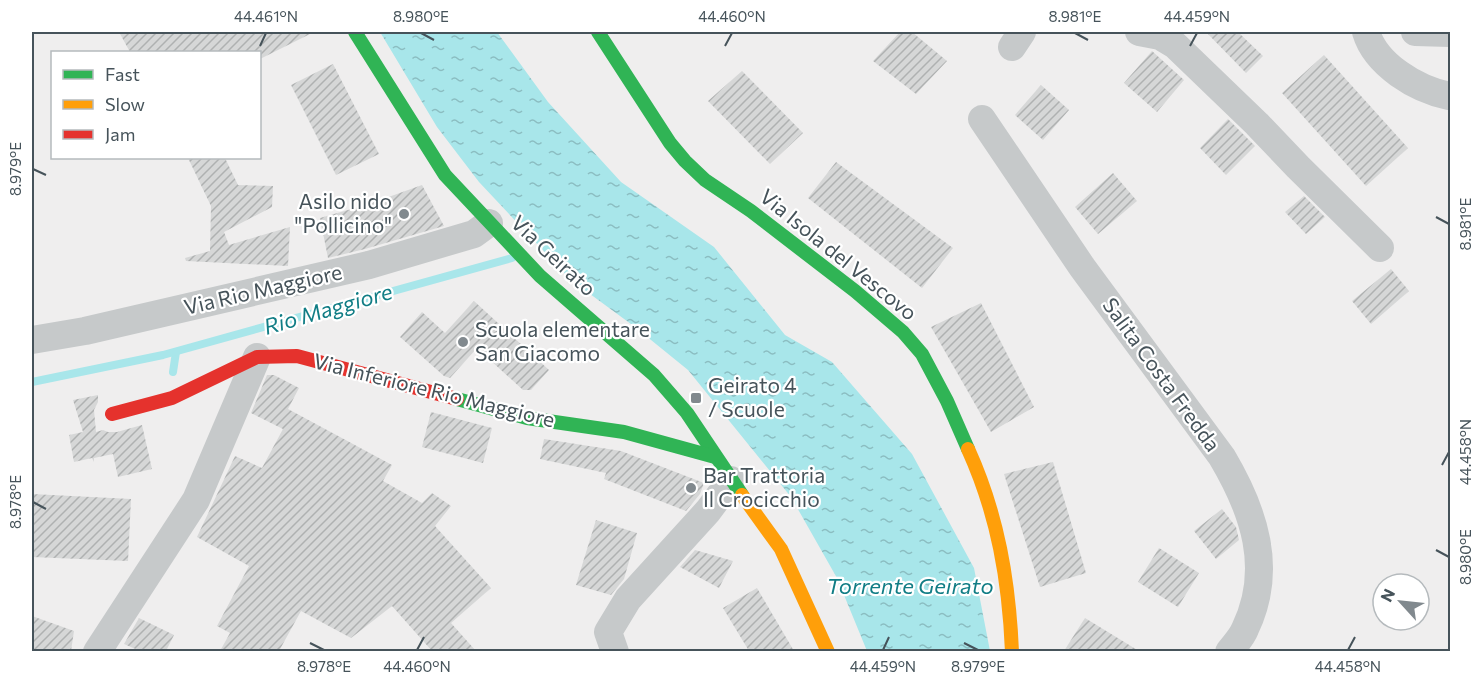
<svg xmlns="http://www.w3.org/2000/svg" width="1482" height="683" font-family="Commissioner,sans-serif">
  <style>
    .water { fill: url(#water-ripples) }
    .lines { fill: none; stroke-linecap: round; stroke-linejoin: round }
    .stream { stroke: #a8e6ea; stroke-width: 8 }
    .building { fill: url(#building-hatch) }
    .street { stroke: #c6c9ca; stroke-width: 28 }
    .fast { stroke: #30b455; stroke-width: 14 }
    .slow { stroke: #ff9f0a; stroke-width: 14 }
    .jam { stroke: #e5322d; stroke-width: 14 }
    .ticks { fill: none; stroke: #46535a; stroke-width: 2 }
    .poi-dot { fill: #81898e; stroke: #fff; stroke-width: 2 }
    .labels { text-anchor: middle; stroke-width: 4.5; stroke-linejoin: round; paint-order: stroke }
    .poi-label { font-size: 21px; fill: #46535a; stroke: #fff; text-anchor: start }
    .street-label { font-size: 21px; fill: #46535a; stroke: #fff }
    .water-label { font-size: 22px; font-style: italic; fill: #117d85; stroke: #fff }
    .neatline { fill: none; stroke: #46535a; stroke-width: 2 }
    .ticks-label { font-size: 15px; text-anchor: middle; fill: #46535a }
  </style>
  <defs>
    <pattern id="water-ripples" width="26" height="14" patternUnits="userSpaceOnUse" patternTransform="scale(1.5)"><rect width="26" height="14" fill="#a8e6ea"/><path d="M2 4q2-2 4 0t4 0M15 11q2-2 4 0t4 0" fill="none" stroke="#8bbdc1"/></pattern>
    <pattern id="building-hatch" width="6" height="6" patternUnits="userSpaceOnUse" patternTransform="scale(1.5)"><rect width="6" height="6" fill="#d6d7d7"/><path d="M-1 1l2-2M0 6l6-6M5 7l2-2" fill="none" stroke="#afb1b1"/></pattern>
  </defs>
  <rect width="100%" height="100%" fill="#efeeee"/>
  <polygon class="water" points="380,32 497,32 548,102 621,182 714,247 785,335 832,362 912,454 974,568 990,651 867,651 837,578 791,497 688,370 635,327 571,280 479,182 437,127"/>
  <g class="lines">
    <g class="stream">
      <polyline points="173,372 176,352"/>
      <polyline points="32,382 163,355 512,258"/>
    </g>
  </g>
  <g class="building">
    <polygon points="119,32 314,32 260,59 260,52 130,52"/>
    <polygon points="900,32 912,32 947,61 916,94 873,61"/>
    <polygon points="1206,32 1238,32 1263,56 1246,73"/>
    <polygon points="1152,51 1184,80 1157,112 1124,83"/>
    <polygon points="1324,55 1408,148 1366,186 1282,93"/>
    <polygon points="333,64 379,154 336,175 291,85"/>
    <polygon points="742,71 803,133 770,164 708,101"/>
    <polygon points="1041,85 1069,110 1043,140 1015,115"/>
    <polygon points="1228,119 1255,146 1226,175 1200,148"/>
    <polygon points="188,158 225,158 238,185 273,186 272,207 224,232 229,245 290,227 288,266 186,261 185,258 210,251 211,206"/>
    <polygon points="836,162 953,248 922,288 808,198"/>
    <polygon points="1113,173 1137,201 1098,234 1075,207"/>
    <polygon points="422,185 444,226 365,249 328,258 320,218 369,204"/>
    <polygon points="1304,196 1325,217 1306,234 1285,212"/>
    <polygon points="1391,269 1409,291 1371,324 1352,301"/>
    <polygon points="474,301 549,370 531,390 523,390 477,348 450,378 444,376 400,337 422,312 445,333"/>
    <polygon points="981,303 1034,407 991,432 931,327"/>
    <polygon points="267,375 274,375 299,388 288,409 392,465 383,481 422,503 432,493 451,506 435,526 491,588 451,623 476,651 432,651 392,606 351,638 301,611 279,651 220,651 230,633 217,626 249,566 197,537 235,456 262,468 283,429 251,413"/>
    <polygon points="98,395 98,402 94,410 96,432 103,430 108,432 117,432 142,425 152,469 118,477 113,454 94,458 94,462 92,458 74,462 69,435 83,432 73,400"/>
    <polygon points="431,412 492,428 483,463 422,447"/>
    <polygon points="544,439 621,451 704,483 700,494 686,511 604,479 606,473 540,459"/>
    <polygon points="1053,462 1086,573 1040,587 1004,474"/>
    <polygon points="32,494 131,499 128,561 32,557"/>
    <polygon points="1222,509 1236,527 1239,540 1216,559 1194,531"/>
    <polygon points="596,520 637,533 624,579 611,595 576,585"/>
    <polygon points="1159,548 1199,573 1178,607 1138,582"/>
    <polygon points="695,550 733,561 719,588 680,567"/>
    <polygon points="757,588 794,651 749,651 723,608"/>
    <polygon points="32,616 74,631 71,651 32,651"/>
    <polygon points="139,618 174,635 166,651 140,651 124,644"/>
    <polygon points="1085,618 1139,651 1064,651"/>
  </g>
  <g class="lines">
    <g class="street">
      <polyline points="1139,32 1160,36 1175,45 1257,124 1298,167 1380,248"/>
      <path d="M 1366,32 C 1376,65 1416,89 1449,96"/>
      <polyline points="1415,32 1450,33"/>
      <polyline points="1012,47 1022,32"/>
      <path d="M 982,119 L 1082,267 L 1222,457 C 1254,511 1274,569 1245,629 C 1242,637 1235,644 1229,652"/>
      <polyline points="32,340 85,331 369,265 474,234 489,223"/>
      <polyline points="97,652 196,500 257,357"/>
      <polyline points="615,652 608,632 628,599 708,511 731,480"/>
    </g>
    <g class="fast">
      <polyline points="355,32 445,175 540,276 654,375 687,413 742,495"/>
      <polyline points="598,32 670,143 685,161 705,180 751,211 855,291 903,332 922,354 947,401 968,449"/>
      <polyline points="457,399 527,418 624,432 715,457"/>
    </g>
    <g class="slow">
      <path d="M 968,449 C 998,515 1009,581 1012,652"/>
      <polyline points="742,495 781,549 828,652"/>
    </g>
    <polyline class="jam" points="112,414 172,398 257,357 297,356 457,399"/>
  </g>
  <path class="ticks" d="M 421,33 L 434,40M 1075,33 L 1088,40M 260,46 L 266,33M 725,46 L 732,33M 1190,46 L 1197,33M 33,169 L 46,175M 1436,217 L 1449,224M 1442,465 L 1449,452M 33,502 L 46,509M 1436,550 L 1449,557M 310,643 L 324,650M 964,643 L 978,650M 417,650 L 424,637M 883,650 L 889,637M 1348,650 L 1355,637"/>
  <g class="poi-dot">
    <circle cx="404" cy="214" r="6"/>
    <circle cx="463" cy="342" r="6"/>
    <rect x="690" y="392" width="12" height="12" rx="3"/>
    <circle cx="691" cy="488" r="6"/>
  </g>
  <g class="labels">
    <g class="poi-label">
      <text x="392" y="209" text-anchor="end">Asilo nido<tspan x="392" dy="24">"Pollicino"</tspan></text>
      <text x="475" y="337">Scuola elementare<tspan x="475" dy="24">San Giacomo</tspan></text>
      <text x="708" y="393">Geirato 4<tspan x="708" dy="24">/ Scuole</tspan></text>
      <text x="703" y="483">Bar Trattoria<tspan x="703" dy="24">Il Crocicchio</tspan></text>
    </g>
    <g class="street-label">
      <text transform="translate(838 255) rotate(39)" y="7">Via Isola del Vescovo</text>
      <text transform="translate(553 256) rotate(43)" y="7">Via Geirato</text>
      <text transform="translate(263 290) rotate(-13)" y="7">Via Rio Maggiore</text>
      <text transform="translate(1161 375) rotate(54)" y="7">Salita Costa Fredda</text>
      <text transform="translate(434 391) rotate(14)" y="7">Via Inferiore Rio Maggiore</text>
    </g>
    <g class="water-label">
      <text transform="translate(328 309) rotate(-16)" y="8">Rio Maggiore</text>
      <text x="910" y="594">Torrente Geirato</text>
    </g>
  </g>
  <rect width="1482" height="683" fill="none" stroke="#ffffff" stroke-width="66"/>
  <rect x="51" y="51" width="210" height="108" fill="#ffffff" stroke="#b5babd" stroke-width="1.5"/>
  <rect x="63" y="70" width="30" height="9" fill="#30b455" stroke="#b5babd" stroke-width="1.5"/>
  <text x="105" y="81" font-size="18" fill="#46535a">Fast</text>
  <rect x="63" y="100" width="30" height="9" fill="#ff9f0a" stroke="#b5babd" stroke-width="1.5"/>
  <text x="105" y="111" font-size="18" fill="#46535a">Slow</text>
  <rect x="63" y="130" width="30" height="9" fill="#e5322d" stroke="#b5babd" stroke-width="1.5"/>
  <text x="105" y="141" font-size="18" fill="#46535a">Jam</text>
  <g transform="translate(1401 602) rotate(297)"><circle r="28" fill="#ffffff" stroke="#b5babd" stroke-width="1.5"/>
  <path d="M0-4.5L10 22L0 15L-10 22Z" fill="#81898e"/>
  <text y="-9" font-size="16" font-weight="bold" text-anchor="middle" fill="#46535a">N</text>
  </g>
  <rect x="33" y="33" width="1416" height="617" class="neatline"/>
  <g class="ticks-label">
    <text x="266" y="22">44.461°N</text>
    <text x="421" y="22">8.980°E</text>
    <text x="732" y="22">44.460°N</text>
    <text x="1075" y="22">8.981°E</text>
    <text x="1197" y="22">44.459°N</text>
    <text transform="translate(16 169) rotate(-90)" y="5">8.979°E</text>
    <text transform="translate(1466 224) rotate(-90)" y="5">8.981°E</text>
    <text transform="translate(1466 452) rotate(-90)" y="5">44.458°N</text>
    <text transform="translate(16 502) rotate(-90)" y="5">8.978°E</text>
    <text transform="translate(1466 557) rotate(-90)" y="5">8.980°E</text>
    <text x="324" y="672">8.978°E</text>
    <text x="417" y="672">44.460°N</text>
    <text x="883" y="672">44.459°N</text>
    <text x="978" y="672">8.979°E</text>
    <text x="1348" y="672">44.458°N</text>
  </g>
</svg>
